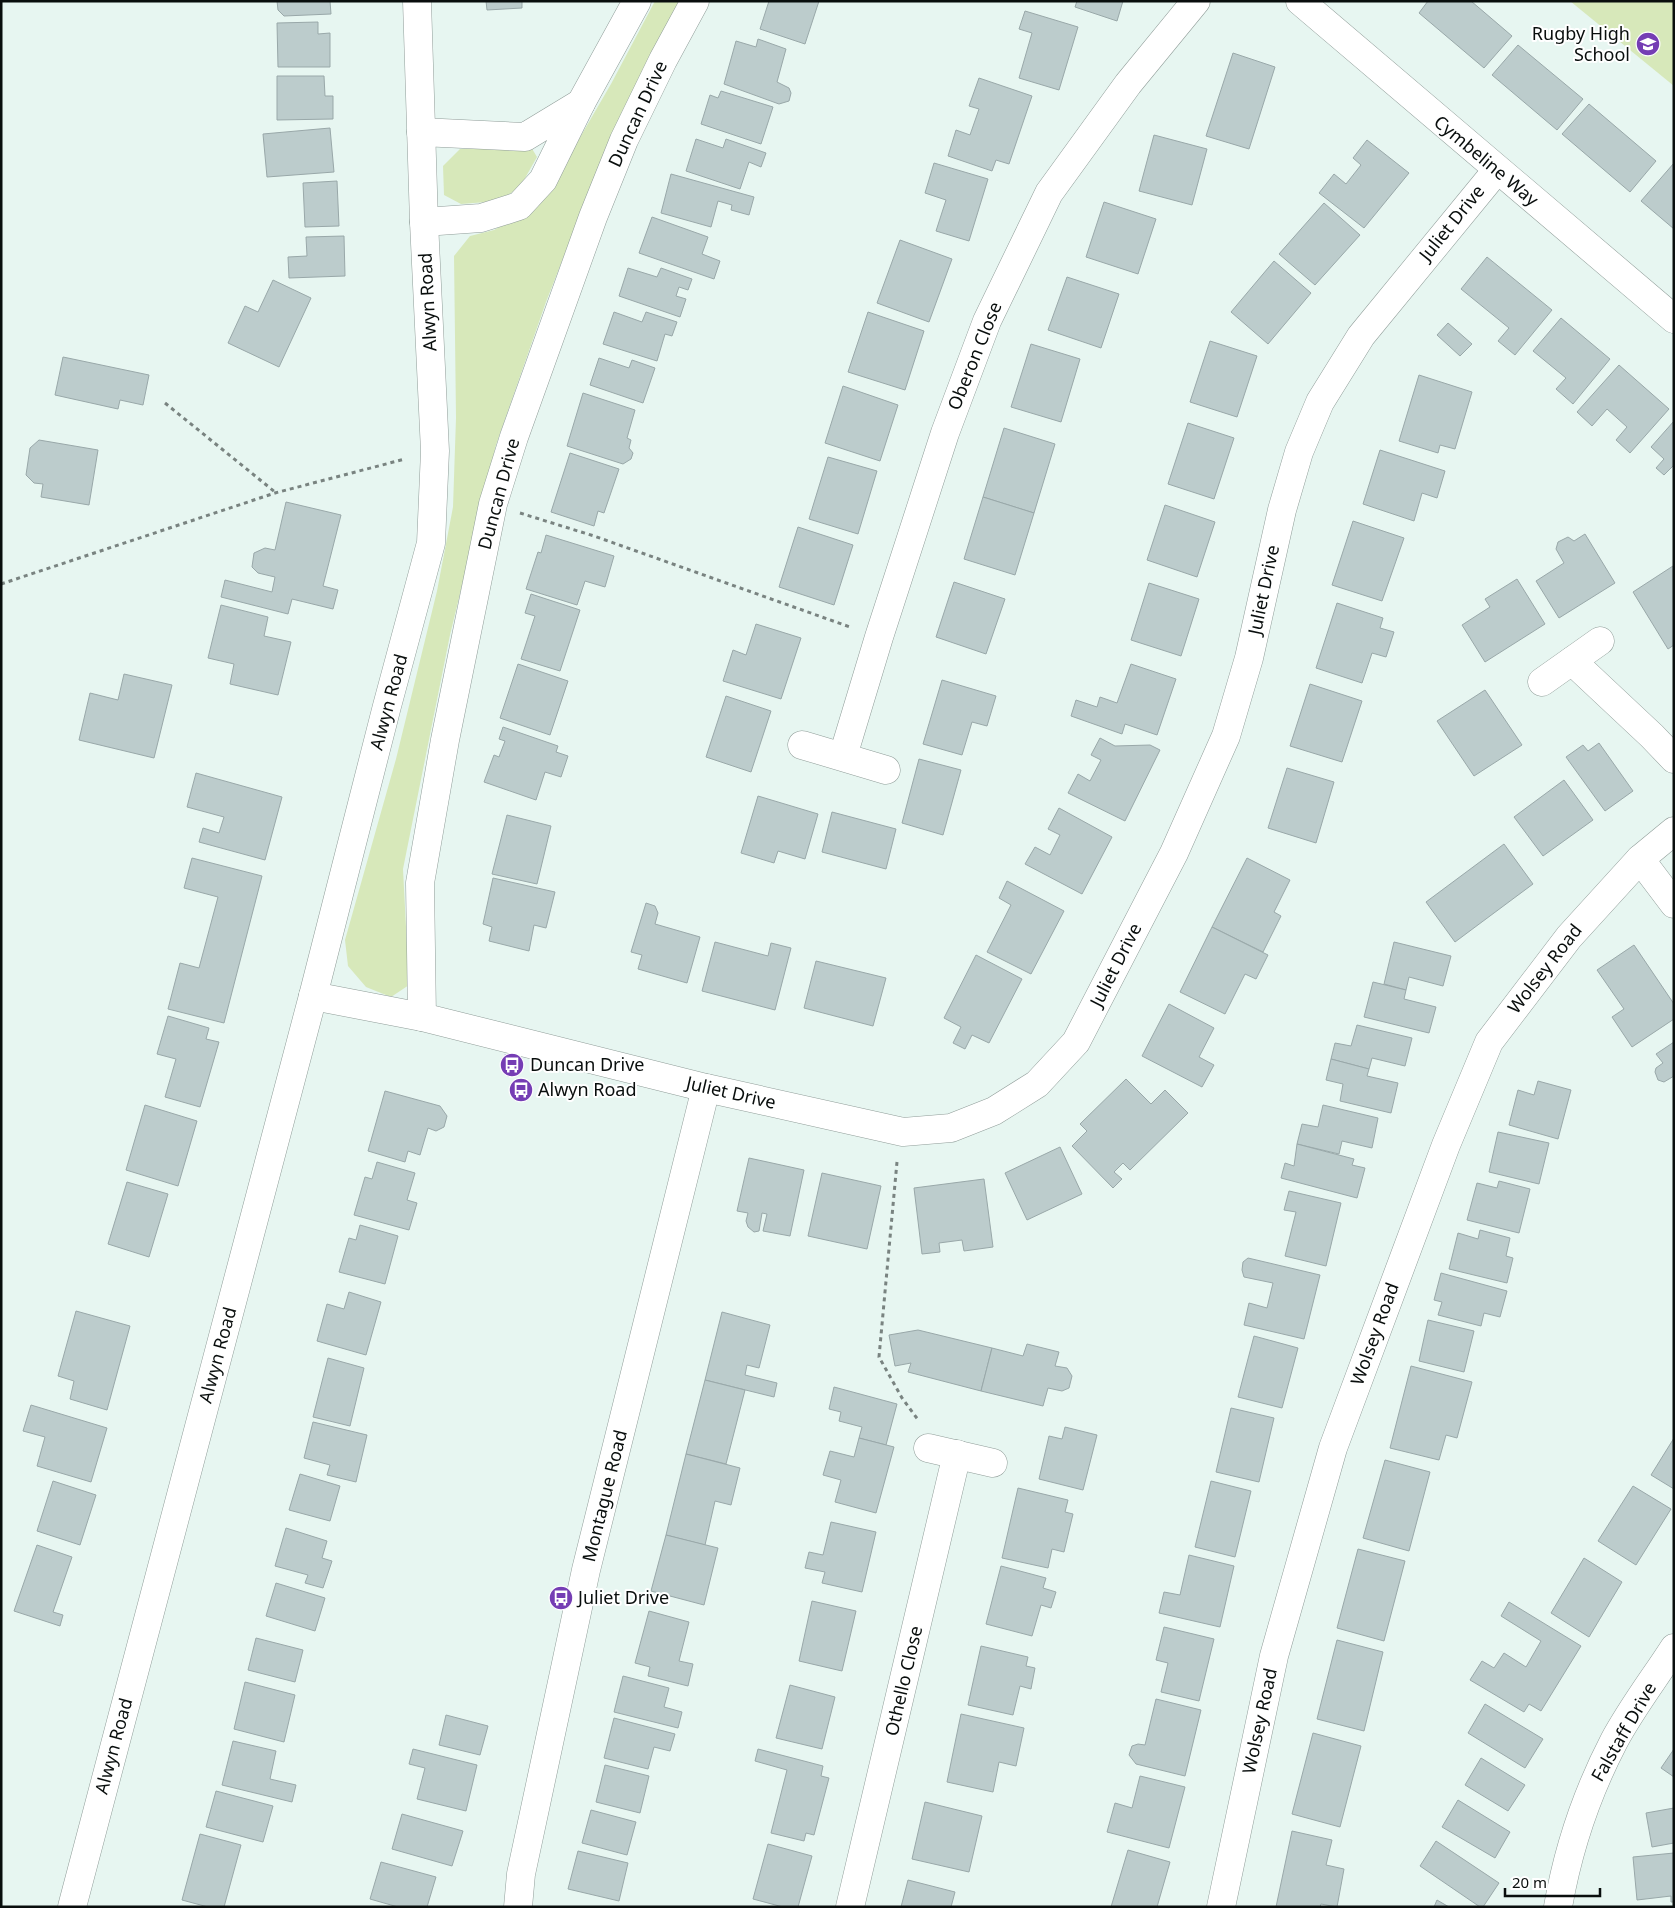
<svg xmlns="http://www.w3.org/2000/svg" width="1675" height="1908" font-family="'Noto Sans',sans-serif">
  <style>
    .green { fill: #d7e8ba }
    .building { fill: #bccccc; stroke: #99a8a9 }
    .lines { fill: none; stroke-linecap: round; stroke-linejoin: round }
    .street-casing { stroke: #909d99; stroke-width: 29 }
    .secondary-casing { stroke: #909d99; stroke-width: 29 }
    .path { stroke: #798380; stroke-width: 3; stroke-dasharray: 4 4; stroke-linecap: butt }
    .street { stroke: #fff; stroke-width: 28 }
    .secondary { stroke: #fff; stroke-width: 28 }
    .labels { text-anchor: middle; stroke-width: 4; stroke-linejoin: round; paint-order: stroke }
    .poi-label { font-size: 18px; fill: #090e0d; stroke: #fff; text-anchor: start }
    .street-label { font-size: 18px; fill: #090e0d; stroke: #fff }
  </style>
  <rect width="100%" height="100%" fill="#e7f6f1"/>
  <g class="green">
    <polygon points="655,1 680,1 601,161 546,302 496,445 450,635 403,869 409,985 391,997 366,987 348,966 345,940 396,759 437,591 453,507 456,418 454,256 470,236 494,230 529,210 550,189 611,84"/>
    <polygon points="1570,1 1674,1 1674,86"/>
    <polygon points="531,147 537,157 520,187 499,201 461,204 444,195 443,166 460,149"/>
  </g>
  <g class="building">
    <polygon points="277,1 330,1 331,14 284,16 278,10"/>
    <polygon points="486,1 522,1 522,8 487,10"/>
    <polygon points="769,1 819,1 805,44 760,29"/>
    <polygon points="1077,1 1123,1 1117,21 1075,7"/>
    <polygon points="1428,1 1471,1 1512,36 1484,68 1419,13"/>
    <polygon points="1025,11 1078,27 1059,90 1019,78 1032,33 1019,29"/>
    <polygon points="318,22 318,34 330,33 330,67 278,67 277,23"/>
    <polygon points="758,39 786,49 777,82 789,88 791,93 789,101 779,104 724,84 736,41 756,47"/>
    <polygon points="1518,45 1583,99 1557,130 1492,75"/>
    <polygon points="1233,53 1275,67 1249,149 1206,136"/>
    <polygon points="277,76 324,76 325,96 333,96 333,119 277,120"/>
    <polygon points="979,78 1032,96 1009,164 996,160 992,171 948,156 956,130 970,135 979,109 969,106"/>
    <polygon points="721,91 773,107 761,144 701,124 710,95 718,98"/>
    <polygon points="1589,104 1656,161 1630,192 1562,134"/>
    <polygon points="330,128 334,172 267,177 263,134"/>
    <polygon points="1154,135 1207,149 1192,205 1139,191"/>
    <polygon points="696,139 723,148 726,139 766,153 761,167 749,162 740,189 686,171"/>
    <polygon points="1367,140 1409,173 1364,228 1319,193 1334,174 1346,184 1361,165 1353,158"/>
    <polygon points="934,163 988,179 969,241 936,231 946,200 925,193"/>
    <polygon points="1674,163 1674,229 1641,201"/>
    <polygon points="671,174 754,197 749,215 731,210 732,205 718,201 711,227 661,213"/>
    <polygon points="337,181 339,226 305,227 303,183"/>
    <polygon points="1104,202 1156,219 1138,274 1086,257"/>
    <polygon points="1324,203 1360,235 1315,285 1279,254"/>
    <polygon points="652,217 708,237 702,254 720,261 714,279 639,253"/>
    <polygon points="344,236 345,276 289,278 288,257 307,256 306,237"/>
    <polygon points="900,240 952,259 929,322 877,303"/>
    <polygon points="1487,257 1552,310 1515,355 1498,341 1509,328 1461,289"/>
    <polygon points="1274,261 1311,293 1268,344 1231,312"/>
    <polygon points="628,268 657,277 661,268 692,279 688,290 679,287 676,296 686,299 680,317 619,296"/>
    <polygon points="1067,277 1119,294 1101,348 1048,330"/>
    <polygon points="273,280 311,298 279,367 228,343 245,306 258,312"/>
    <polygon points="614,312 642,322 646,312 677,322 672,336 665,334 657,361 603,344"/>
    <polygon points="868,312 924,331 905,390 848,372"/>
    <polygon points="1561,318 1610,359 1573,404 1556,389 1566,378 1533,351"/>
    <polygon points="1448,323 1472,344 1460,356 1437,335"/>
    <polygon points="1210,341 1257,356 1237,417 1190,402"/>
    <polygon points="1031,344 1080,359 1061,422 1011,407"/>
    <polygon points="63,357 149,375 143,405 120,400 118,409 55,395"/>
    <polygon points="599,358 629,368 632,360 655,368 643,403 590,385"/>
    <polygon points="1619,365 1669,409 1630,453 1616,440 1627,427 1607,409 1592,426 1577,412"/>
    <polygon points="1419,375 1472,392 1455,449 1440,445 1438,453 1399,441"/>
    <polygon points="843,386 898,405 880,461 825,443"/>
    <polygon points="583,393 635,410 627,438 631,440 629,448 633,453 631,459 623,464 567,446"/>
    <polygon points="1674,421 1674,465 1664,475 1656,468 1664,459 1651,447"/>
    <polygon points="1188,423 1234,438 1214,499 1168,484"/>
    <polygon points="1004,428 1055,444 1034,513 983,497"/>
    <polygon points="39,440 98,450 89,505 41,497 43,484 34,483 26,475 30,448"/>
    <polygon points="1380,450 1445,471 1437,498 1422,493 1414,521 1363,504"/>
    <polygon points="570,453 619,469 604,513 598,511 594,526 551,512"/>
    <polygon points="828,457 877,471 858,534 809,519"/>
    <polygon points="983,497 1034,513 1015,575 964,559"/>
    <polygon points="286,502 341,515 323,586 338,590 333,609 292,599 288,614 221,597 225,580 272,592 275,577 258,573 252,567 254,553 265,548 275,550"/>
    <polygon points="1165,505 1215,522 1197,577 1147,560"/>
    <polygon points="1353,521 1404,538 1382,601 1332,585"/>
    <polygon points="798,527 853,545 834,605 779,587"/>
    <polygon points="1585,534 1615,583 1559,618 1536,581 1564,563 1556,549 1558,542 1568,537 1574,541"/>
    <polygon points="546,535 614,556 605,587 585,581 577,605 526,589 538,552 541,553"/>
    <polygon points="1673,566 1674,645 1668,649 1633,592"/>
    <polygon points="1517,579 1545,624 1485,662 1462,625 1490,607 1485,599"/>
    <polygon points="954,582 1005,599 986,654 936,637"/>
    <polygon points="1149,583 1199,599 1181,656 1131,640"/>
    <polygon points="531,594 580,610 560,671 521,659 535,616 525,613"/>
    <polygon points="1337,603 1383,618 1380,628 1394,632 1386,657 1372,653 1362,683 1316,668"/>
    <polygon points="221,605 268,617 264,636 291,642 278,695 230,684 234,664 208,658"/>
    <polygon points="756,624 801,638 781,699 723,681 733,650 746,655"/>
    <polygon points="518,664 568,681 550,735 500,718"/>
    <polygon points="1131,664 1176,679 1157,735 1125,724 1122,734 1071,716 1076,700 1097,707 1100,697 1117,703"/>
    <polygon points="124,674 172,685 154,758 79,740 90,693 118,700"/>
    <polygon points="942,680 996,696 987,726 972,722 962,755 923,744"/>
    <polygon points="1310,684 1362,701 1342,762 1290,746"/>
    <polygon points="1485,690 1522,745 1474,776 1437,721"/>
    <polygon points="726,696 771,711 751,772 706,757"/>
    <polygon points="503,727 558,746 556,752 568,756 561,777 545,772 536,800 484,782 494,755 499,757 505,741 499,739"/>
    <polygon points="1100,738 1115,746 1150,745 1160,750 1125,821 1068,793 1078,774 1090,781 1101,760 1091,755"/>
    <polygon points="1599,743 1633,791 1605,811 1566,757 1583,745 1588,751"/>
    <polygon points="919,759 961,770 943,835 902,823"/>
    <polygon points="1287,768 1334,782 1316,843 1268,828"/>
    <polygon points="196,773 282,797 265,860 199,842 203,828 219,833 224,817 187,807"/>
    <polygon points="1564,780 1593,820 1543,856 1514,817"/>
    <polygon points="758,796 818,814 805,859 778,851 774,863 741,853"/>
    <polygon points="1059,808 1112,837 1082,894 1025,864 1035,847 1050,855 1060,835 1048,829"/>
    <polygon points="832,812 896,829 886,869 822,852"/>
    <polygon points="507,815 551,826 537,884 492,874"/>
    <polygon points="1504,844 1533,884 1455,942 1426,902"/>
    <polygon points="192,858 262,876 224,1023 168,1009 180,963 199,968 218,897 184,888"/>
    <polygon points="1247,858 1290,880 1274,912 1281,916 1263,952 1212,927"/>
    <polygon points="493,878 555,892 546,928 534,925 529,951 489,941 492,927 483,924"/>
    <polygon points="1007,881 1064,911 1031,974 987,952 1011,905 999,898"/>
    <polygon points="646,903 655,906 658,913 655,924 700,937 687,983 638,969 642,955 631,952"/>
    <polygon points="1212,927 1268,955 1256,979 1245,974 1225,1014 1180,992"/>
    <polygon points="715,942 768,956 771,943 791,948 775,1010 702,991"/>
    <polygon points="1394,942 1451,956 1443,986 1409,977 1406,990 1384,984"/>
    <polygon points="1634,945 1674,1004 1674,1019 1632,1047 1612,1017 1624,1009 1597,970"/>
    <polygon points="976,955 1022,979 989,1043 972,1035 965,1049 953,1043 961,1027 944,1018"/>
    <polygon points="816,961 886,978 873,1026 804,1008"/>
    <polygon points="1373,982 1406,990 1404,999 1436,1007 1429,1033 1364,1017"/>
    <polygon points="1169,1004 1214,1028 1199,1057 1214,1065 1202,1087 1142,1056"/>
    <polygon points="168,1016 209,1028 206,1039 219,1042 200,1107 165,1097 176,1059 157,1054"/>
    <polygon points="1357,1025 1412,1038 1405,1066 1372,1058 1369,1069 1331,1059 1335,1043 1351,1046"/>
    <polygon points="1674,1042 1674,1076 1664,1082 1658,1080 1655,1072 1656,1068 1663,1063 1656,1054"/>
    <polygon points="1331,1059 1369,1069 1367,1076 1398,1083 1391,1113 1340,1101 1343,1084 1326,1080"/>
    <polygon points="1126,1079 1151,1104 1165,1090 1188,1113 1130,1170 1123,1163 1114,1172 1122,1179 1113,1188 1072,1146 1087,1131 1080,1124"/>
    <polygon points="1538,1081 1571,1090 1558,1139 1509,1125 1518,1090 1534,1095"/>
    <polygon points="385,1091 440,1106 447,1116 444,1127 436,1131 428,1128 420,1155 408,1151 405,1162 368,1151"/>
    <polygon points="145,1105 197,1121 178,1186 126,1170"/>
    <polygon points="1323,1105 1378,1118 1372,1148 1342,1141 1339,1154 1297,1144 1302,1124 1318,1127"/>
    <polygon points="1498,1132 1549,1143 1539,1184 1489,1172"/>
    <polygon points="1297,1144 1354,1159 1352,1165 1365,1168 1357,1198 1281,1178 1285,1163 1294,1166"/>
    <polygon points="1060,1147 1082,1194 1027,1220 1005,1173"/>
    <polygon points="749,1158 804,1170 790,1236 763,1231 767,1214 762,1213 759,1231 754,1232 748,1227 746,1221 748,1213 737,1211"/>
    <polygon points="377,1162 415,1173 407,1200 417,1203 409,1230 354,1215 365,1177 372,1179"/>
    <polygon points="822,1173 881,1186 867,1249 808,1236"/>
    <polygon points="984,1179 993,1247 964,1251 962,1240 939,1243 940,1252 922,1254 914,1188"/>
    <polygon points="1499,1181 1530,1189 1519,1233 1467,1220 1477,1183 1497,1188"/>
    <polygon points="127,1182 168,1194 149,1257 108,1244"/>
    <polygon points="1289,1191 1341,1203 1326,1266 1285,1256 1296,1212 1284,1210"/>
    <polygon points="360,1225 398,1236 385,1284 339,1272 349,1238 356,1240"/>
    <polygon points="1480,1230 1510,1238 1506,1256 1513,1258 1507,1283 1449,1269 1458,1233 1478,1239"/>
    <polygon points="1248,1258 1320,1275 1304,1339 1244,1325 1249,1303 1267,1308 1273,1283 1244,1277 1242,1270 1243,1262"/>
    <polygon points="1441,1273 1507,1291 1500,1317 1484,1313 1481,1326 1438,1315 1442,1302 1434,1300"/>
    <polygon points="349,1292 381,1302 366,1355 317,1341 327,1304 344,1309"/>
    <polygon points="76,1311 130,1326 107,1410 70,1399 74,1381 58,1376"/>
    <polygon points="722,1312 770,1325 759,1368 747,1365 745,1375 777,1383 774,1397 705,1380"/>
    <polygon points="1428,1320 1474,1331 1464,1372 1419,1361"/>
    <polygon points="918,1330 992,1348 981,1391 908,1372 911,1363 895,1366 889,1335"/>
    <polygon points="1254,1336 1298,1348 1282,1408 1238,1397"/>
    <polygon points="1027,1344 1059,1352 1055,1366 1067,1368 1072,1376 1069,1388 1062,1391 1048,1388 1043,1406 981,1391 992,1348 1023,1356"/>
    <polygon points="328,1358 364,1368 350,1426 313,1417"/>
    <polygon points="1411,1366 1472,1382 1457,1438 1446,1435 1439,1460 1390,1448"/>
    <polygon points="705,1380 745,1390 726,1464 686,1454"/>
    <polygon points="834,1387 897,1404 886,1445 859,1438 862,1427 839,1421 841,1412 829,1409"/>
    <polygon points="31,1405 107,1428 91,1482 37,1466 45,1437 23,1431"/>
    <polygon points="1231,1408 1274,1418 1259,1482 1216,1472"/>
    <polygon points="313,1422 367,1435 356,1482 327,1475 330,1465 304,1458"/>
    <polygon points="1065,1427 1097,1435 1083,1490 1039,1479 1049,1436 1062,1439"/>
    <polygon points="859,1438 894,1447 876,1513 835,1502 841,1480 823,1475 830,1451 854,1457"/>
    <polygon points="1674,1438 1674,1489 1651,1475"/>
    <polygon points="686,1454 740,1468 731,1505 715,1501 705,1545 666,1535"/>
    <polygon points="1385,1460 1430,1472 1409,1551 1363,1538"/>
    <polygon points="300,1474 340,1486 330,1521 289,1510"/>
    <polygon points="53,1481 96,1495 80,1545 37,1531"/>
    <polygon points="1211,1481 1251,1491 1235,1557 1195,1547"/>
    <polygon points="1633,1486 1671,1509 1636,1565 1598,1541"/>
    <polygon points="1018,1488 1068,1500 1065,1512 1073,1514 1064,1552 1052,1549 1048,1568 1002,1558"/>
    <polygon points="831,1522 876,1532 862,1592 822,1583 825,1572 805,1568 809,1552 823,1555"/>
    <polygon points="286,1528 327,1541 322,1558 332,1561 323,1588 305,1583 308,1575 275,1566"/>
    <polygon points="666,1535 718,1548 704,1605 651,1591"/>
    <polygon points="37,1545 72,1557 53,1612 63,1615 60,1626 14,1611"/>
    <polygon points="1358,1549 1405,1561 1384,1641 1337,1628"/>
    <polygon points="1189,1555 1234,1566 1220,1627 1159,1613 1164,1592 1180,1595"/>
    <polygon points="1584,1558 1622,1582 1589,1637 1551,1613"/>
    <polygon points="1001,1566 1046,1578 1043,1588 1056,1592 1051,1608 1041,1605 1032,1636 986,1624"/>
    <polygon points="276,1583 325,1598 315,1631 266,1616"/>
    <polygon points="812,1601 856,1611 842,1671 799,1661"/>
    <polygon points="1509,1602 1581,1646 1541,1711 1529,1704 1524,1712 1470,1680 1482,1661 1494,1668 1504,1653 1526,1667 1541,1641 1501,1616"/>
    <polygon points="649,1611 689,1622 679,1661 693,1664 688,1686 648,1676 650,1667 635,1663"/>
    <polygon points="1164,1627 1214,1639 1199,1701 1161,1692 1168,1663 1156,1660"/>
    <polygon points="256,1638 303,1650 295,1682 248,1670"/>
    <polygon points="1337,1640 1383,1652 1364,1731 1317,1719"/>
    <polygon points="981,1646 1028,1657 1026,1666 1035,1668 1031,1689 1020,1686 1013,1715 968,1705"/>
    <polygon points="623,1676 669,1688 664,1707 682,1712 678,1728 614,1712"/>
    <polygon points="245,1682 295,1695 284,1742 234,1729"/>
    <polygon points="790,1685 835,1697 822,1749 776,1738"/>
    <polygon points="1156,1699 1201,1710 1185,1776 1136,1764 1129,1755 1132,1746 1138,1744 1145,1745"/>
    <polygon points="1485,1704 1543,1739 1525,1768 1468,1733"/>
    <polygon points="961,1714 1024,1728 1016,1766 999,1762 993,1792 947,1782"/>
    <polygon points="446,1715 488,1726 480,1755 439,1745"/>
    <polygon points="614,1718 675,1734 670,1751 654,1747 648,1769 604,1758"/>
    <polygon points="1313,1733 1361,1746 1340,1827 1292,1814"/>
    <polygon points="233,1741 276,1751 270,1779 296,1785 292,1802 222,1785"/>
    <polygon points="413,1749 477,1765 466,1811 417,1799 425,1768 409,1764"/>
    <polygon points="758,1749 823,1766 821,1776 829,1778 814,1835 806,1833 804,1841 771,1833 787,1770 755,1761"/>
    <polygon points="1674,1749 1674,1777 1661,1768"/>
    <polygon points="1481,1758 1525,1785 1508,1811 1465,1785"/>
    <polygon points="605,1765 649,1776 640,1813 596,1802"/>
    <polygon points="1140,1776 1185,1787 1169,1848 1107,1832 1115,1803 1132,1808"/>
    <polygon points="216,1791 273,1806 263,1842 206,1827"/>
    <polygon points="1458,1800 1510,1832 1495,1858 1442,1827"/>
    <polygon points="925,1802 982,1816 969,1872 912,1859"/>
    <polygon points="1674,1808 1674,1843 1652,1847 1646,1813"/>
    <polygon points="591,1810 636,1822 627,1855 582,1843"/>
    <polygon points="402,1814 463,1831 452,1866 392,1849"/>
    <polygon points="1292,1831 1332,1840 1326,1865 1344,1869 1337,1907 1321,1904 1320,1907 1276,1907"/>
    <polygon points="200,1834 241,1845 224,1907 208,1907 182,1900"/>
    <polygon points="1436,1841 1499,1883 1483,1907 1480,1907 1420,1866"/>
    <polygon points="768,1844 812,1856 798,1907 783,1907 753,1899"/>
    <polygon points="1128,1850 1170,1862 1157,1907 1111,1907"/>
    <polygon points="578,1851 628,1863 619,1901 568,1889"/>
    <polygon points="1674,1853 1674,1902 1671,1902 1671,1896 1637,1900 1633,1857"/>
    <polygon points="381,1862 436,1877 427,1907 398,1907 370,1899"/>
    <polygon points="908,1880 955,1892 951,1907 901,1907"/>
    <polygon points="1437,1900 1449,1907 1434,1907"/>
  </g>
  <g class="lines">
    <g class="street-casing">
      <g id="street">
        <polyline points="1300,1 1674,319"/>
        <polyline points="581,103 637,1"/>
        <polyline points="421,132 525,137 581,103 543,180 519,206 481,218 424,222"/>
        <polyline points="1572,661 1652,736 1674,759"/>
        <polyline points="1542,682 1600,641"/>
        <polyline points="802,745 886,770"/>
        <polyline points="843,756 879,637 945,433 987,321 1049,193 1128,84 1196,1"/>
        <polyline points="1640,859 1674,904"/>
        <polyline points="313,996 422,1017 706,1088 903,1132 951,1128 994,1111 1037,1084 1076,1042 1174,853 1226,736 1249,658 1282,510 1299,452 1320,402 1361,336 1497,170"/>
        <polyline points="422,1017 420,883 445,740 493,504 514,437 593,217 624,140 663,60 695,1"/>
        <polyline points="928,1448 993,1463"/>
        <polyline points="518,1907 521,1874 586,1570 706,1088"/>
        <polyline points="850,1907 957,1454"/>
        <polyline points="1221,1907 1274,1656 1333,1448 1446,1145 1489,1042 1569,937 1640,859 1674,831"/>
        <path d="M 1558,1907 C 1568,1849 1587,1793 1614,1741 C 1631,1709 1654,1679 1674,1648"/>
      </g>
    </g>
    <g class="secondary-casing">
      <polyline id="secondary" points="72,1907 313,996 387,706 431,543 435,451 424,222 417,1"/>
    </g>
    <g class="path">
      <polyline points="165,403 275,492"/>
      <polyline points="520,513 594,536 850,627"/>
      <polyline points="1,584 275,493 405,459"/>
      <polyline points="897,1162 879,1357 902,1398 919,1421"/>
    </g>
    <use href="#street" class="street"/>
    <use href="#secondary" class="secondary"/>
  </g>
  <defs>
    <g id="school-disc" transform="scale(1.25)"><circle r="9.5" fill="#753db4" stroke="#fff"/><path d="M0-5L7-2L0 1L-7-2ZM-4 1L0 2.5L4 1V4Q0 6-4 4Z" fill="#fff"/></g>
    <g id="bus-disc" transform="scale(1.25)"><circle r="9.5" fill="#753db4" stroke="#fff"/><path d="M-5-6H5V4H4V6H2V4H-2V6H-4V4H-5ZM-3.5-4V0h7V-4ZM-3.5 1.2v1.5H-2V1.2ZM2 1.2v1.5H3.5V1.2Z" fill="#fff"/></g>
  </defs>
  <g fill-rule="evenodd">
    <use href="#school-disc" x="1648" y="44"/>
    <use href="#bus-disc" x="512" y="1065"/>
    <use href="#bus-disc" x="521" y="1090"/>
    <use href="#bus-disc" x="561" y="1598"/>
  </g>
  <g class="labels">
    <g class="poi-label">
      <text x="1630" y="40" text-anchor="end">Rugby High<tspan x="1630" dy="21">School</tspan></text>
      <text x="530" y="1071">Duncan Drive</text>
      <text x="538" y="1096">Alwyn Road</text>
      <text x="578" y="1604">Juliet Drive</text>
    </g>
    <g class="street-label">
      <text transform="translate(638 114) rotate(-65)" y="6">Duncan Drive</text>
      <text transform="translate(1486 161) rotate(40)" y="6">Cymbeline Way</text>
      <text transform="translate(1452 223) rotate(-51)" y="6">Juliet Drive</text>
      <text transform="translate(428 302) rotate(-93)" y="6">Alwyn Road</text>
      <text transform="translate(975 356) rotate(-68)" y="6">Oberon Close</text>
      <text transform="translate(499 494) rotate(-75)" y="6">Duncan Drive</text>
      <text transform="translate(1264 590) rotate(-78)" y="6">Juliet Drive</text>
      <text transform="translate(389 702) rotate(-75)" y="6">Alwyn Road</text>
      <text transform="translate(1116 965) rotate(-63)" y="6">Juliet Drive</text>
      <text transform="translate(1545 969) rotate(-52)" y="6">Wolsey Road</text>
      <text transform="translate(731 1093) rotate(13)" y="6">Juliet Drive</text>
      <text transform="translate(1375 1334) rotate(-70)" y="6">Wolsey Road</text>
      <text transform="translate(218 1355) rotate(-75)" y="6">Alwyn Road</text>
      <text transform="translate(605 1496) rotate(-76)" y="6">Montague Road</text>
      <text transform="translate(904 1681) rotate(-77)" y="6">Othello Close</text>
      <text transform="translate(1260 1721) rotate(-78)" y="6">Wolsey Road</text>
      <text transform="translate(1624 1732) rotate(-60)" y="6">Falstaff Drive</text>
      <text transform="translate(114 1746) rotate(-75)" y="6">Alwyn Road</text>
    </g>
  </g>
  <rect width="1675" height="1908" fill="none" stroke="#090e0d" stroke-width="5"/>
  <path d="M1505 1888v8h95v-8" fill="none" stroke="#090e0d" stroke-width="2.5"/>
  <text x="1512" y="1888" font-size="15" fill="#090e0d" stroke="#ffffff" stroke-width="4" paint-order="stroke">20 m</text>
</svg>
